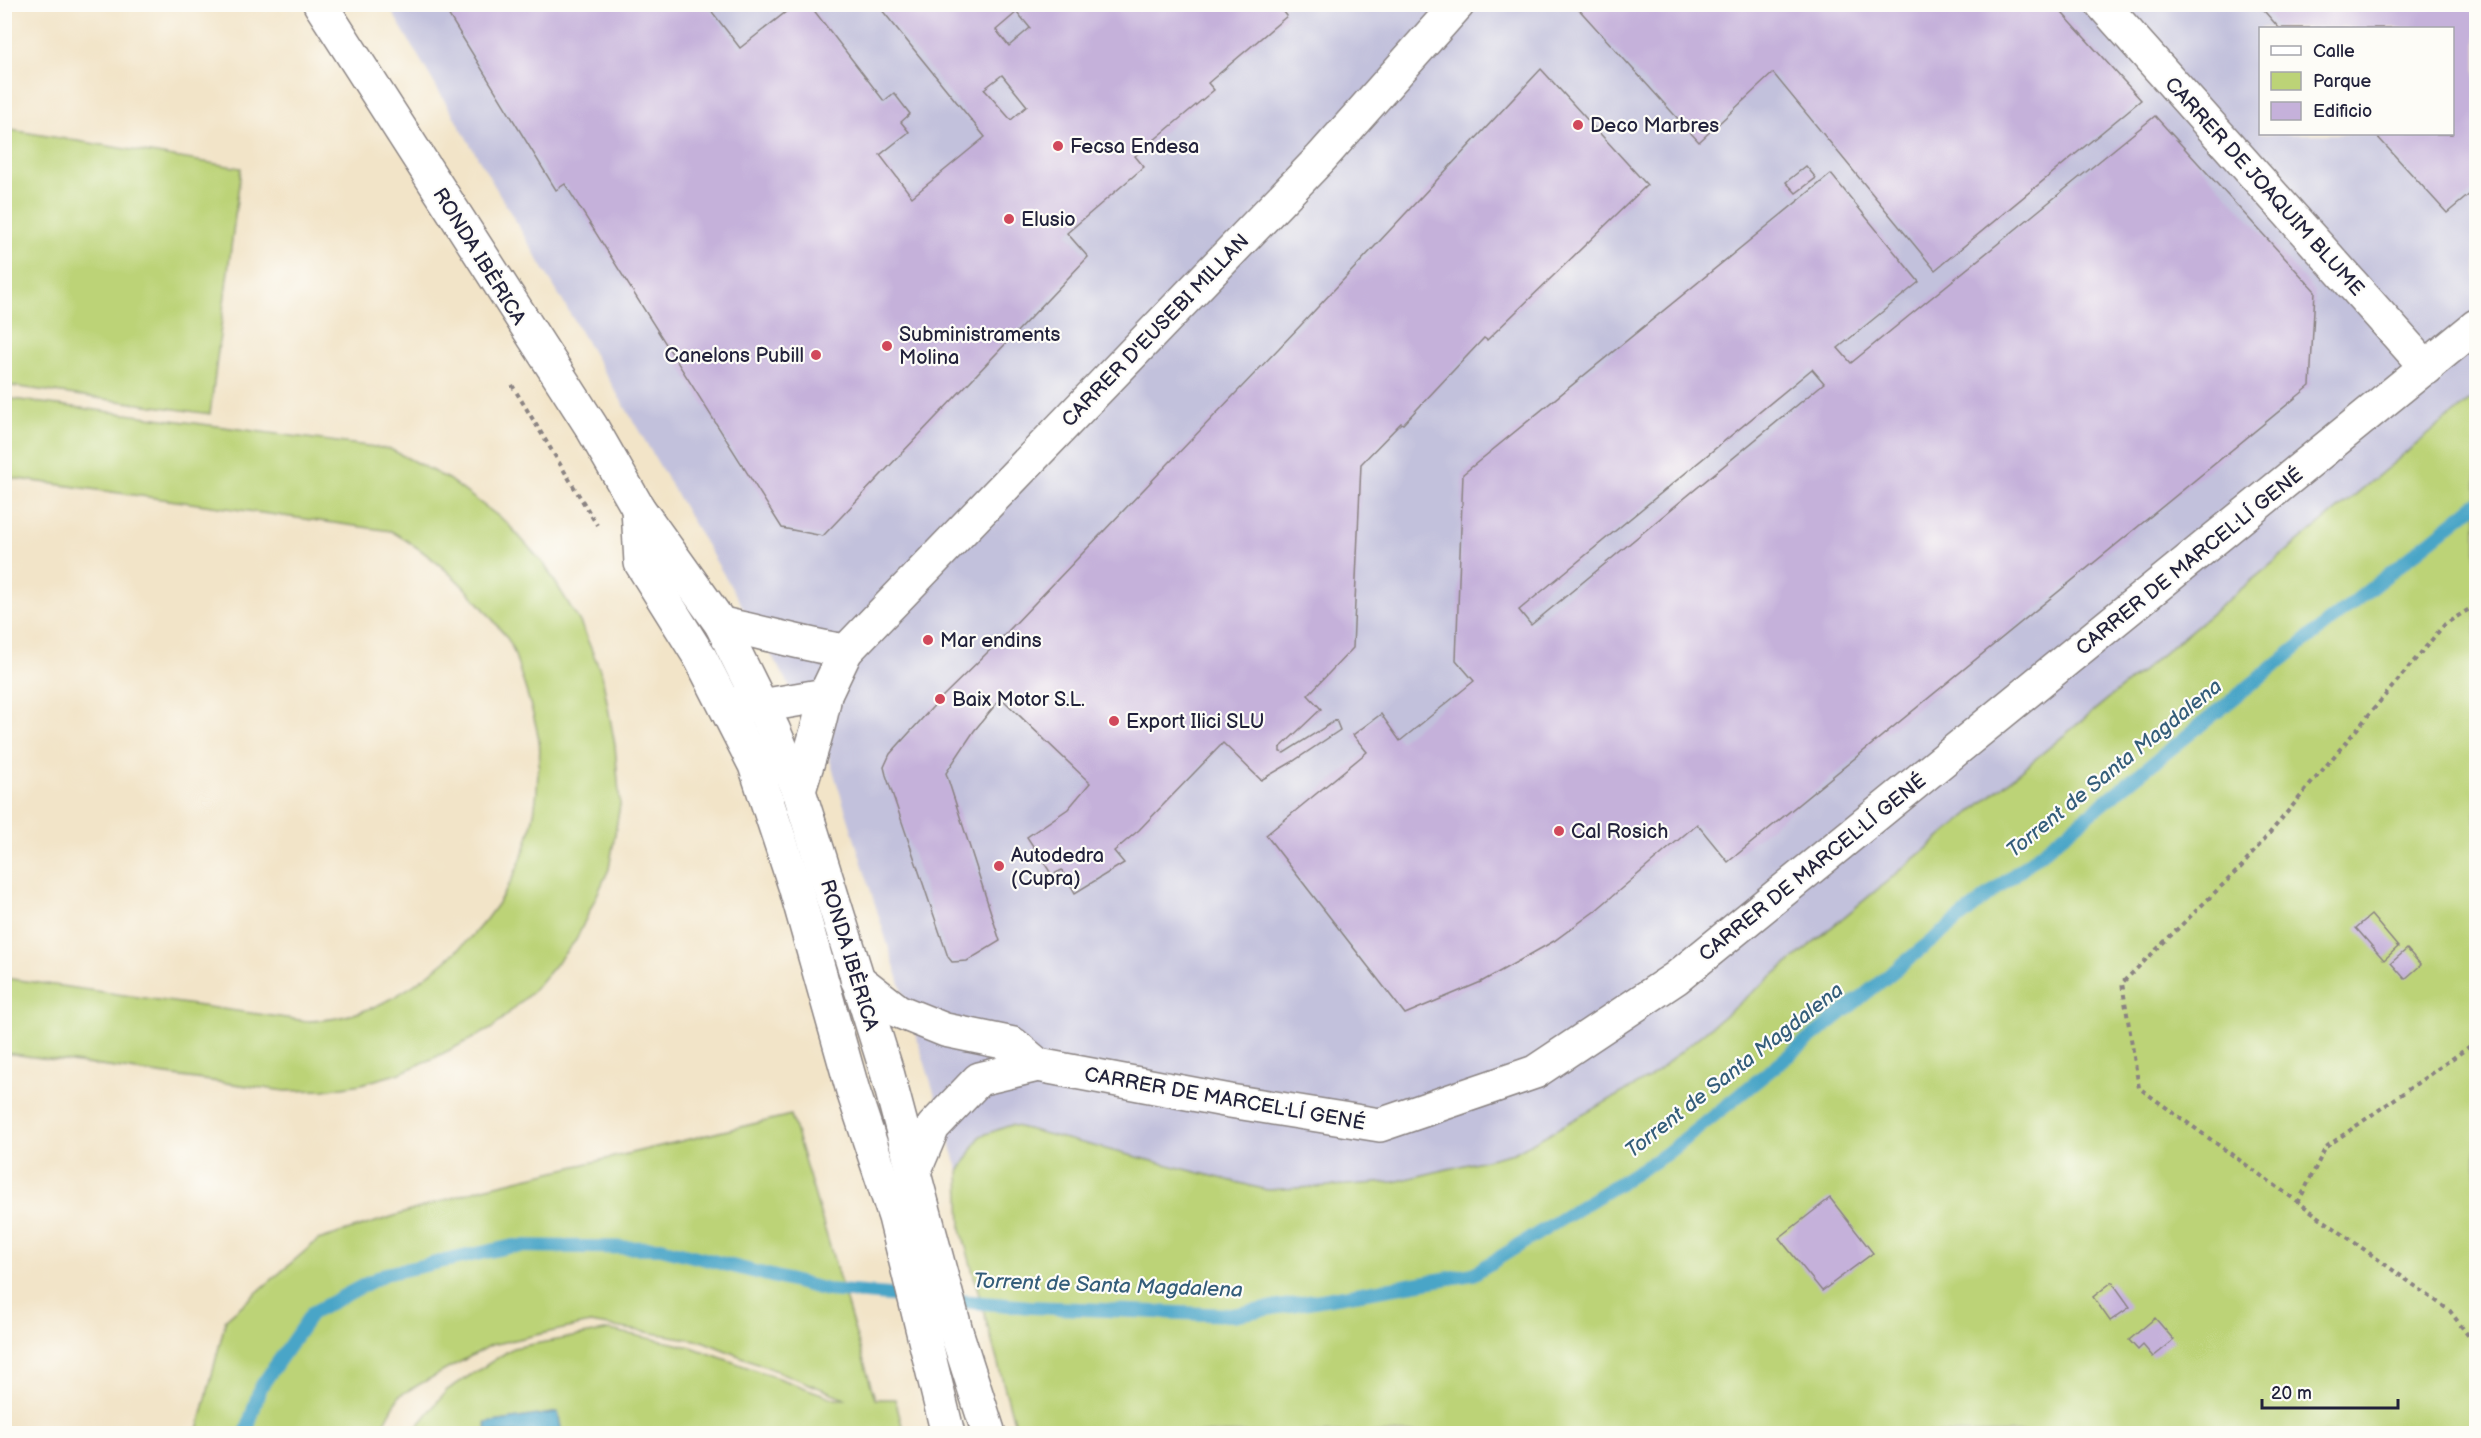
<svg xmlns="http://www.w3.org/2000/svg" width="2481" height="1438" font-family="'Balsamiq Sans',sans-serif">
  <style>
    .industrial { fill: #c2c1dc; fill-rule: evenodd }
    .green { fill: #bcd377; stroke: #6f7a59; stroke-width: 1.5 }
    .water { fill: #49a5c7; stroke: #366481; stroke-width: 1.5 }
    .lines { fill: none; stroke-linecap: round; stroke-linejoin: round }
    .stream { stroke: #49a5c7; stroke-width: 14 }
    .building { fill: #c5b1da; fill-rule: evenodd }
    .minor-casing { stroke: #8a8382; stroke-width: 36 }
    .tertiary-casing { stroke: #8a8382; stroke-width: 36 }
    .path { stroke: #8a8382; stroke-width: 4; stroke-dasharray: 4.5 4.5; stroke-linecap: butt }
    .minor { stroke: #fff; stroke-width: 33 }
    .tertiary { stroke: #fff; stroke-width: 33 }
    .poi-dot { fill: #d1495b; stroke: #fdfcf7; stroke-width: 2 }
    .labels { text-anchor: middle; stroke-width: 4.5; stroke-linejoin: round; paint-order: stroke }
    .poi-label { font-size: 20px; fill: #22223b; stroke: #fdfcf7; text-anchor: start }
    .street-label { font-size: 20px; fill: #22223b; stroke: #fdfcf7 }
    .water-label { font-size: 21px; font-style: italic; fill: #345d7a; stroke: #fdfcf7 }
  </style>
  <rect width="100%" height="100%" fill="#fdfcf7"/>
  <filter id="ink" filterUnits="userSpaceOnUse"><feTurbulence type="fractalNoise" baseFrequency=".0167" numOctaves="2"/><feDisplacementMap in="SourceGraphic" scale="12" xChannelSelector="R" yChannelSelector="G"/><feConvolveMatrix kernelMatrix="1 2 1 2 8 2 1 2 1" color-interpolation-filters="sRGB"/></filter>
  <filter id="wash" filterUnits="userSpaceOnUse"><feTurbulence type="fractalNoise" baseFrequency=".008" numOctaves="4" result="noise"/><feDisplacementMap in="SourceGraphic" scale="24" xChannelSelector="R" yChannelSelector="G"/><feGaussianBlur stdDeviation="1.35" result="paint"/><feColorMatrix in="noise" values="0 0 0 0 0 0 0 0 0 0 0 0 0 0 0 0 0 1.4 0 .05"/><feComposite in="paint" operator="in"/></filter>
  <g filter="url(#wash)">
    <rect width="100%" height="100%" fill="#f2e4c8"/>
    <path class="industrial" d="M 388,5 L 2476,5 L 2476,395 L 1649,1078 L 1514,1153 L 1394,1182 L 1267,1190 L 1011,1126 L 980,1136 L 959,1172 L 826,748 ZM 2260,28 L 2452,28 L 2452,134 L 2260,134 Z"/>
    <g class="green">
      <polygon points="5,129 241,168 210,414 5,385"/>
      <polygon points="2476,395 2476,1433 1017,1433 961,1229 959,1172 980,1136 1011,1125 1267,1190 1394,1182 1514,1153 1649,1078"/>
      <path d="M 5,398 L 390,449 L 448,479 L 506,522 L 544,564 L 580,622 L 602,675 L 615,745 L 620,805 L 609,869 L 576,940 L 532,992 L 491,1029 L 436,1057 L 400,1073 L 361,1084 L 324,1090 L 285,1091 L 5,1053 L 5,978 L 307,1021 C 361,1020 404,996 445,961 C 504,912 536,851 538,773 C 539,763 541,751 539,741 C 536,722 530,703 524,684 C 519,671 516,654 509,641 C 505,634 498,627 493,620 C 464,583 431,554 391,531 L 5,477 Z"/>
      <polygon points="791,1115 875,1399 895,1399 904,1433 412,1433 447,1390 513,1348 610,1330 691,1347 836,1399 847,1399 702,1341 590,1323 491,1345 400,1395 379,1433 197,1434 226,1319 318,1240 484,1188"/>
    </g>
    <polygon class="water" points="558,1412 562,1433 487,1433 485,1423"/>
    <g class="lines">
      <g class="stream">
        <polyline points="949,1300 1030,1307 1232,1315 1473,1274 1666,1154 2476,504"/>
        <polyline points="246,1434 260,1388 312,1313 385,1274 513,1246 661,1248 827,1290 915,1297"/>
      </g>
    </g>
    <g id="blocks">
      <g class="building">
        <path d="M 442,4 L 706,4 L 740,48 L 796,4 L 809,4 L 884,101 L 894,93 L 910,114 L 901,122 L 909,132 L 880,155 L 912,197 L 985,137 L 877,4 L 1285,4 L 1281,8 L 1287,16 L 1208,83 L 1214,90 L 1135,156 L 1144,167 L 1067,233 L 1088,257 L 823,536 L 782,528 L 565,184 L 556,190 ZM 1017,12 L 1030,28 L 1009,46 L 996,30 ZM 1002,75 L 1027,106 L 1011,120 L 984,89 Z"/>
        <polygon points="1574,4 2054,4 2141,100 1935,270 1773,73 1699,142"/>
        <polygon points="2258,4 2476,4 2476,189 2447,213 2375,134 2452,134 2452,28 2279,28"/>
        <polygon points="1541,69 1647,185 1487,340 1484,338 1403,424 1401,423 1361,464 1353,648 1308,695 1321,709 1280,748 1280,752 1284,753 1336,720 1340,730 1292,762 1261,780 1223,743 1139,830 1114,851 1124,863 1075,893 1062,870 1052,875 1027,837 1068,809 1090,783 1001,698 974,731 946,773 1000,941 967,961 952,962 948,957 886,775 884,767 890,754 940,699 990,650 1301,325"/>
        <path d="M 2155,116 L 2315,291 L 2310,386 L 1728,862 L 1697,824 L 1595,911 L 1554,941 L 1481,982 L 1405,1014 L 1266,835 L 1367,752 L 1353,735 L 1381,714 L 1400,741 L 1474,681 L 1456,660 L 1463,474 L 1831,174 L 1919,282 L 1838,348 L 1851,363 ZM 1812,369 L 1824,383 L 1531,625 L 1519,610 Z"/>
        <polygon points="1806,166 1816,178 1796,193 1786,182"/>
        <polygon points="2371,915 2398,947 2384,960 2356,928"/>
        <polygon points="2407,949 2421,965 2405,979 2391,963"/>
        <polygon points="1830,1198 1873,1253 1822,1291 1779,1238"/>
        <polygon points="2112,1282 2130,1307 2110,1321 2093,1297"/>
        <polygon points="2155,1318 2174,1340 2153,1357 2143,1345 2138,1350 2129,1340"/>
      </g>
    </g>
  </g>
  <g filter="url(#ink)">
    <use href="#blocks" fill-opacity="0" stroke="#8a8382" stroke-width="1.5"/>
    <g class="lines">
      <g class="minor-casing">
        <g id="minor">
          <polyline points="2102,4 2427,368"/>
          <polyline points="846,651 1321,158 1458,4"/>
          <polyline points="1038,1065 1230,1101 1380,1125 1535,1072 1676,978 2476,326"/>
        </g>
      </g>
      <g class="tertiary-casing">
        <g id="tertiary">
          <polyline points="320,4 591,426 638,508 721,624 773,729 799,791 887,1072 956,1331 989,1434"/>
          <polyline points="638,508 641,563 701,659 755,765 795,886 853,1091 895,1217 948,1434"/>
          <path d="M 721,624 C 763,632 804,645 846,651 L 825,695 L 761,706 L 741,702"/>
          <path d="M 799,791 C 808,759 820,728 825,695"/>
          <polyline points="857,979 898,1011 945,1030 1013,1044 1038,1065"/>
          <polyline points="914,1172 933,1127 979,1079 1038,1065"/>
        </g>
      </g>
      <g class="path">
        <polyline points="512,385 597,525"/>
        <polyline points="2476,605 2445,624 2242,866 2122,983 2139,1088 2450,1311 2476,1346"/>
        <polyline points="2298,1203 2326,1147 2476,1042"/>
      </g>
      <use href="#minor" class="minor"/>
      <use href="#tertiary" class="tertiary"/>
    </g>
  </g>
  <g class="poi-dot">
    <circle cx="1578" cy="125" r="6"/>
    <circle cx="1058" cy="146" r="6"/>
    <circle cx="1009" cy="219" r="6"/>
    <circle cx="887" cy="346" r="6"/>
    <circle cx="816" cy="355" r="6"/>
    <circle cx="928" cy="640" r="6"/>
    <circle cx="940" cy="699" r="6"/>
    <circle cx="1114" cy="721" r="6"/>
    <circle cx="1559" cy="831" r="6"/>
    <circle cx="999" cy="866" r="6"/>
  </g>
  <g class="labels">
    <g class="poi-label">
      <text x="1590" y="132">Deco Marbres</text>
      <text x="1070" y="153">Fecsa Endesa</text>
      <text x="1021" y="226">Elusio</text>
      <text x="899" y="341">Subministraments<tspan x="899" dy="23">Molina</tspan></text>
      <text x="804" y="362" text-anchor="end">Canelons Pubill</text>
      <text x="940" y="647">Mar endins</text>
      <text x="952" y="706">Baix Motor S.L.</text>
      <text x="1126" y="728">Export Ilici SLU</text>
      <text x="1571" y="838">Cal Rosich</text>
      <text x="1011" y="862">Autodedra<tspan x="1011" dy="23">(Cupra)</tspan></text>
    </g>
    <g class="street-label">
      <text transform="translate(2265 186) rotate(48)" y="7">CARRER DE JOAQUIM BLUME</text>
      <text transform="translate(480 256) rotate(58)" y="7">RONDA IBÈRICA</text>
      <text transform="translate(1155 330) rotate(-46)" y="7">CARRER D'EUSEBI MILLAN</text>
      <text transform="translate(2189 561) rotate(-39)" y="7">CARRER DE MARCEL·LÍ GENÉ</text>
      <text transform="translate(1812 867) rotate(-39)" y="7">CARRER DE MARCEL·LÍ GENÉ</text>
      <text transform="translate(850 955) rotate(73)" y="7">RONDA IBÈRICA</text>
      <text transform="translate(1225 1098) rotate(10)" y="7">CARRER DE MARCEL·LÍ GENÉ</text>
    </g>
    <g class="water-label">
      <text transform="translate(2114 768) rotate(-39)" y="7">Torrent de Santa Magdalena</text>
      <text transform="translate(1734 1070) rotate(-38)" y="7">Torrent de Santa Magdalena</text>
      <text transform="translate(1108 1285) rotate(2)" y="7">Torrent de Santa Magdalena</text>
    </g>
  </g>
  <rect width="2481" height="1438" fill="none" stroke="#fdfcf7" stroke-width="24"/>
  <rect x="2259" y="27" width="195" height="108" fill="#fdfcf7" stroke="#a5a5ac" stroke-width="1.5"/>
  <rect x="2271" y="46" width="30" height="9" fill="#ffffff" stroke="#a5a5ac" stroke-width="1.5"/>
  <text x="2313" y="57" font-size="18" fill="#22223b">Calle</text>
  <rect x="2271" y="72" width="30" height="18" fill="#bcd377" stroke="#a5a5ac" stroke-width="1.5"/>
  <text x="2313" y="87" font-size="18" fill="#22223b">Parque</text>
  <rect x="2271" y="102" width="30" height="18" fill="#c5b1da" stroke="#a5a5ac" stroke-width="1.5"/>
  <text x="2313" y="117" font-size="18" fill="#22223b">Edificio</text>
  <path d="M2262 1399v9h136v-9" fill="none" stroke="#22223b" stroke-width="3"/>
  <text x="2271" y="1399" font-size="18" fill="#22223b" stroke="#fdfcf7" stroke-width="4.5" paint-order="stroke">20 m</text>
</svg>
